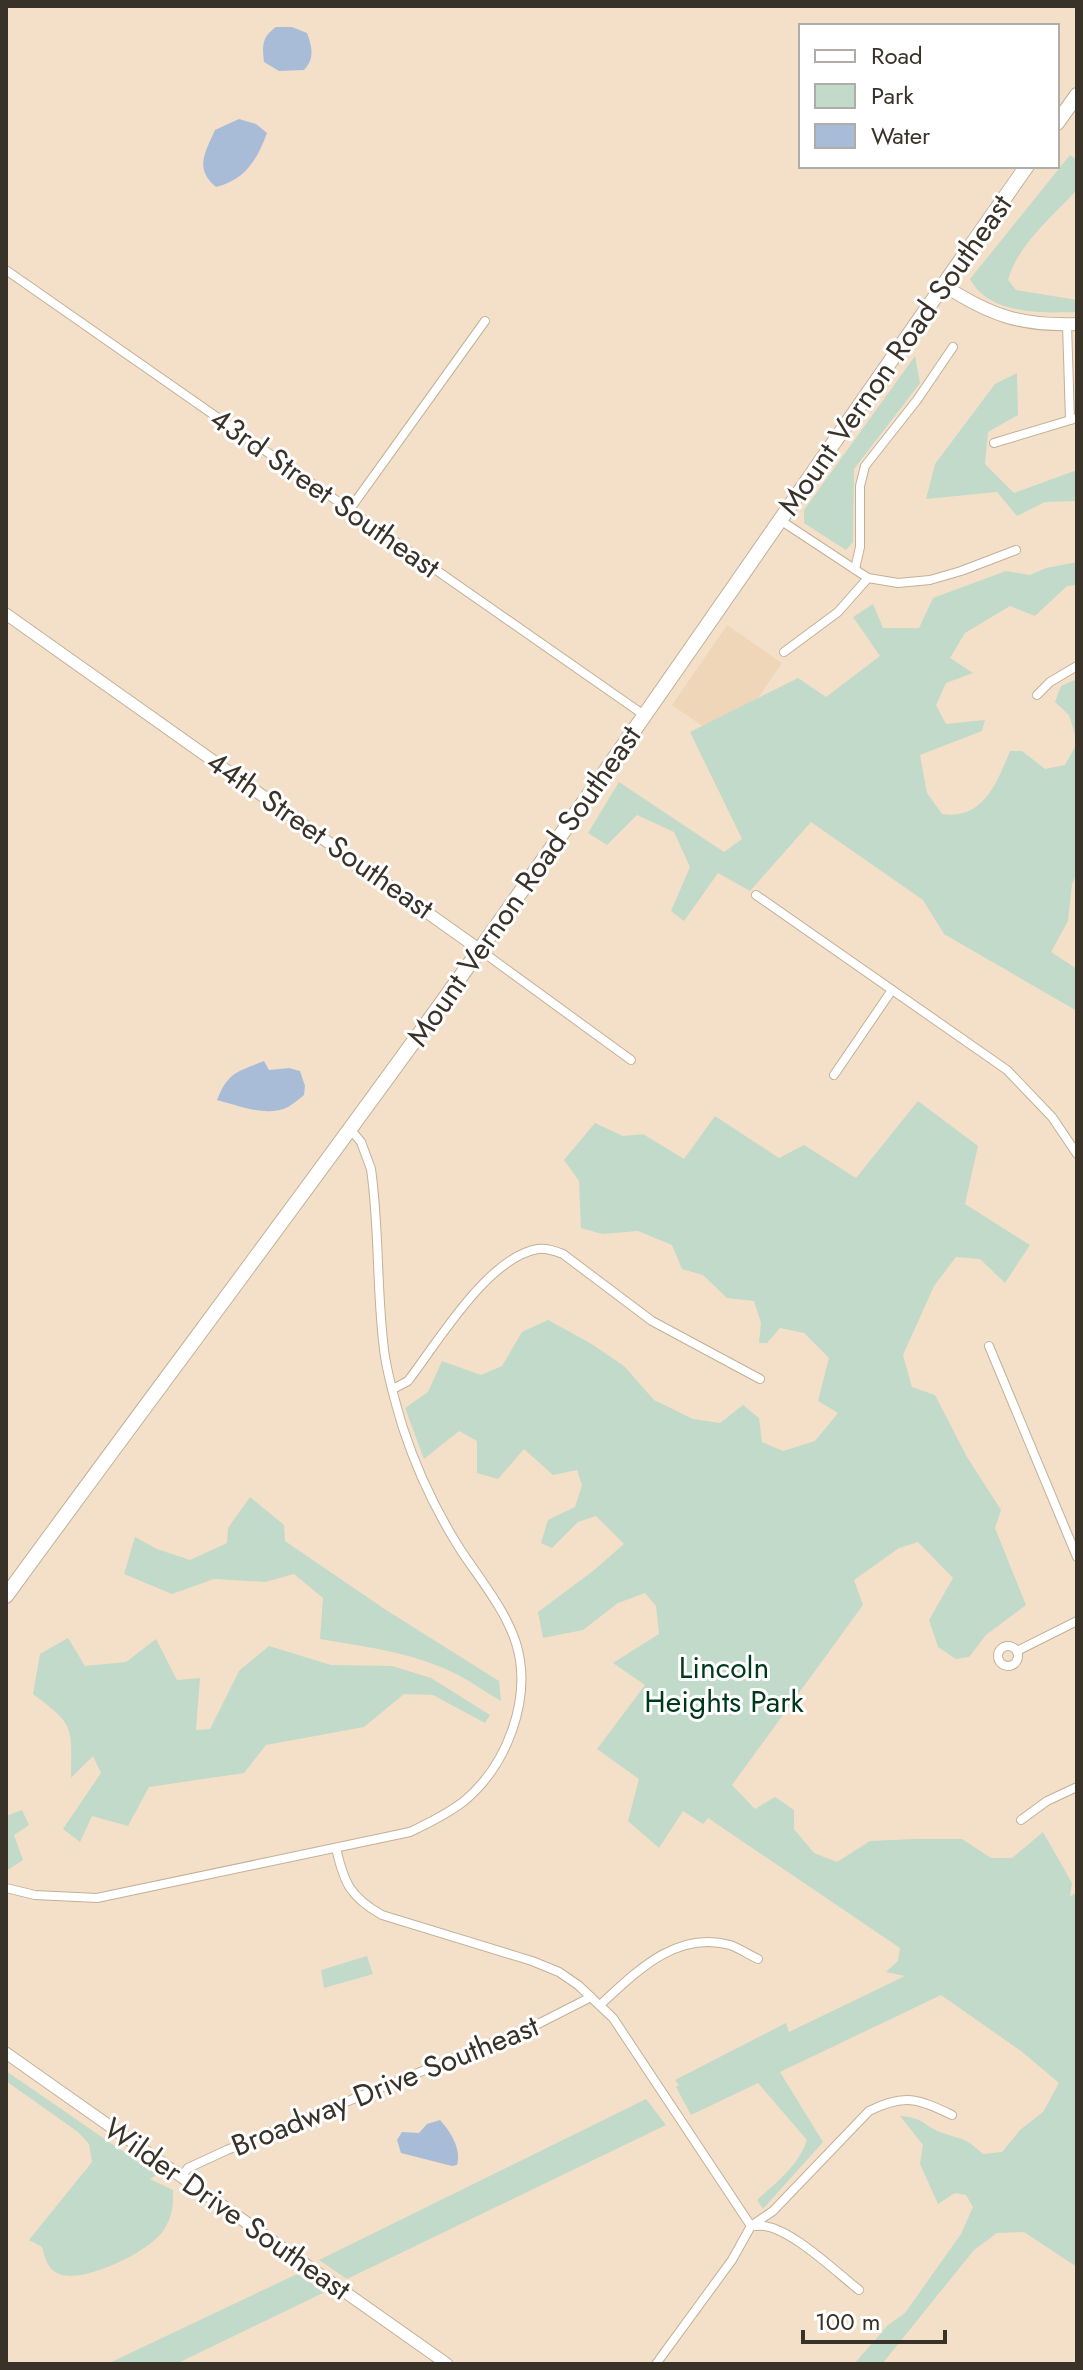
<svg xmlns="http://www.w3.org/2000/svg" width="1083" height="2370" font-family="Jost,sans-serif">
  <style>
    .built { fill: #efd6b8 }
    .green { fill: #c1dac9 }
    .water { fill: #a9bcd7 }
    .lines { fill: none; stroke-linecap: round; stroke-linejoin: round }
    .minor-casing { stroke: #c3b099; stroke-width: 10 }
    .tertiary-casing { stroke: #c3b099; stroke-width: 13 }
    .secondary-casing { stroke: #c3b099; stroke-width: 14 }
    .primary-casing { stroke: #c3b099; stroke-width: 16 }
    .minor { stroke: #fff; stroke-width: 8 }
    .tertiary { stroke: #fff; stroke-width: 11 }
    .secondary { stroke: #fff; stroke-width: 12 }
    .primary { stroke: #fff; stroke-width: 14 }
    .labels { text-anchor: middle; stroke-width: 6; stroke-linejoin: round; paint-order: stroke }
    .street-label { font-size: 30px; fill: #393229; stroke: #fff }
    .park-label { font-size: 30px; fill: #00381d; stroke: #fff }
  </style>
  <rect width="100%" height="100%" fill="#f4e0c8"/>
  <polygon class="built" points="727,625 782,663 727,743 672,705"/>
  <g class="green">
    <path d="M 1070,155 L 1077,160 L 1077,190 C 1052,217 1018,244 1008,280 L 1016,290 L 1077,300 L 1077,312 C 1042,313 989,315 970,279 Z"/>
    <polygon points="915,356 920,383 854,469 853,542 846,550 804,523 804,510"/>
    <polygon points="1017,373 1018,415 988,432 985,464 1014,493 1077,470 1077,501 1045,502 1017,516 997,492 926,499 935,464 995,384"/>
    <path d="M 1077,562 L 1077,585 L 1067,586 L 1035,616 L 1010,606 L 965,633 L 950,658 L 973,673 L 946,683 L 936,705 L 946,724 L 985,720 L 982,731 L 920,755 L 927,793 L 942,814 C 984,820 997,782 1010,751 L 1022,751 L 1045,769 L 1065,765 L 1077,743 L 1077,873 L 1072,884 L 1068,921 L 1051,952 L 1077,969 L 1077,1011 L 944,934 L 923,900 L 811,822 L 750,891 L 718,873 L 684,921 L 671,911 L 690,867 L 674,832 L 637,815 L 607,845 L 588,833 L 619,782 L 724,852 L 742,839 L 690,732 L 798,678 L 826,697 L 880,656 L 853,617 L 873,604 L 883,628 L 919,628 L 933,598 L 1006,571 L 1030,575 L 1046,568 Z"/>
    <polygon points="1077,679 1077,741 1069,715 1055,702 1061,686"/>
    <path d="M 918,1101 L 978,1146 L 965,1204 L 1030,1245 L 1005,1283 L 980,1259 L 956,1257 L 934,1286 L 903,1355 L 912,1387 L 935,1395 L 967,1457 L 1001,1510 L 995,1528 L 1026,1605 L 986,1635 L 969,1657 L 956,1659 L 938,1647 L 929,1620 L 953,1578 L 918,1542 L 899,1548 L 854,1580 L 863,1605 L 732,1785 L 755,1809 L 775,1797 L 794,1810 L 794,1829 L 814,1853 L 837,1862 L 870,1841 L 915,1839 L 962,1839 L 991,1858 L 1012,1858 L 1043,1832 L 1072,1883 L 1070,1896 L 1077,1893 L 1077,2267 L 1024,2232 L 997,2233 L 974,2250 L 882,2364 L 854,2364 L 888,2325 L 905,2313 L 961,2234 L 973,2207 L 966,2195 L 955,2193 L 938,2204 L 920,2164 L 923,2145 L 900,2116 C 927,2118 923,2127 943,2133 C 966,2141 964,2137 983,2154 L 1002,2152 L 1020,2130 L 1043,2112 L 1059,2083 L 1021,2051 L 941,1995 L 780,2072 L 823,2142 L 763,2209 L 757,2200 C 776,2183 799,2165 807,2140 L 758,2083 L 691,2115 L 676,2087 L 679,2085 L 675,2080 L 786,2023 L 789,2032 L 905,1976 L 886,1972 L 898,1961 L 900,1948 L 708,1818 L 703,1824 L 683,1811 L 659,1848 L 628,1821 L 639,1779 L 597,1749 L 645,1685 L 613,1663 L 659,1634 L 656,1606 L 645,1593 L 618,1603 L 583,1630 L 543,1638 L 538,1612 L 593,1571 L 624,1544 L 596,1516 L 578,1522 L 552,1548 L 541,1543 L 548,1520 L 575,1507 L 582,1485 L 577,1470 L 553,1475 L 524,1449 L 498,1479 L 477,1473 L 477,1441 L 459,1431 L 424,1459 L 405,1408 L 428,1392 L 442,1361 L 481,1375 L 502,1366 L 522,1332 L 548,1320 L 590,1343 L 624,1366 L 654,1400 L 693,1419 L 720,1423 L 743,1405 L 759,1418 L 762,1442 L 783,1451 L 815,1441 L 838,1413 L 818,1401 L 829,1358 L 804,1333 L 780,1328 L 767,1343 L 759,1343 L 761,1323 L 754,1301 L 727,1298 L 703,1275 L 682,1269 L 672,1245 L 638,1231 L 602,1234 L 581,1228 L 579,1181 L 564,1160 L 595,1123 L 623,1136 L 643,1134 L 684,1159 L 715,1116 L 779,1158 L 804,1145 L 856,1178 Z"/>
    <path d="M 250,1497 L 284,1525 L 285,1541 L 386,1610 L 499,1681 L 501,1701 C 487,1693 473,1683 458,1675 C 416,1653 367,1647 320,1639 L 323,1598 L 294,1574 L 265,1582 L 214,1579 L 172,1594 L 124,1574 L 135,1537 L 157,1549 L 190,1560 L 227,1543 L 228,1528 Z"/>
    <path d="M 68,1638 L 85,1666 L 126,1662 L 156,1639 L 177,1680 L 200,1678 L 196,1730 L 210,1729 L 239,1671 L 269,1646 L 331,1665 L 392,1666 L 431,1678 L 490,1715 L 485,1723 L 433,1695 L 404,1694 L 364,1727 L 266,1745 L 244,1773 L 149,1787 L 128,1826 L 92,1816 L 80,1842 L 63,1829 L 101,1773 L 93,1756 L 71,1778 C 71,1726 76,1726 33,1694 L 40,1654 Z"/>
    <polygon points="22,1810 29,1825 14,1835 23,1860 6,1871 6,1816"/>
    <polygon points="367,1956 373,1974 324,1988 321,1970"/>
    <path d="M 6,2071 L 157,2175 L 150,2179 L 173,2190 C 174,2205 172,2218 163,2231 C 149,2252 80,2286 57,2273 C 47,2268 45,2257 42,2247 L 29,2240 L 92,2162 L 89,2144 L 78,2132 L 6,2081 Z"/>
    <polygon points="646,2099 666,2125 347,2279 319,2260"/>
    <polygon points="297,2274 325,2292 176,2364 107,2364"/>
  </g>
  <g class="water">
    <path d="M 276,27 L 292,27 L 307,33 C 312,47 315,58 304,70 L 279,71 L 264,62 C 262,45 262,37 276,27 Z"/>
    <path d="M 239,119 L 256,124 L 267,133 C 257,160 245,180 216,187 C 194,168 205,153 215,130 Z"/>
    <path d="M 264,1061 L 269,1070 L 289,1068 L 300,1071 L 305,1086 L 304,1095 C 299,1099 293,1104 288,1107 C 267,1118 237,1105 217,1100 C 228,1072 237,1072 264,1061 Z"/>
    <path d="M 440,2120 C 450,2131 462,2149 457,2165 L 452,2166 L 401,2153 L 397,2140 L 402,2132 L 419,2133 L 427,2124 Z"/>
  </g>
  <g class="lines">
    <g class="minor-casing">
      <g id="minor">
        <polyline points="6,270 644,715"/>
        <polyline points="1067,324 1070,420"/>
        <polyline points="994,443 1077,418"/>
        <polyline points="350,509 485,321"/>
        <polyline points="780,520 868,578 898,583 930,580 961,571 1016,550"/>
        <polyline points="855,569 860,547 860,486 865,466 917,400 953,347"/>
        <polyline points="784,652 838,612 868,578"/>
        <polyline points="1037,695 1050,682 1077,666"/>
        <polyline points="756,895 1007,1070 1052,1117 1077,1154"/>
        <polyline points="480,950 631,1060"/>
        <polyline points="834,1075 892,990"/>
        <polyline points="989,1346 1077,1557"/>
        <path d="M 393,1389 L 408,1381 C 438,1342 488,1257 538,1249 C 547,1248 555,1251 563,1254 L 652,1321 L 760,1379"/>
        <circle cx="1008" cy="1656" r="10"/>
        <polyline points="1017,1651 1077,1621"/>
        <polyline points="1021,1820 1047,1801 1077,1787"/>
        <path d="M 336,1848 C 344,1883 350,1897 382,1915 L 532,1961 L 559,1972 L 578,1985 L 613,2018 L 751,2226"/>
        <path d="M 6,1888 L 35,1895 L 97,1898 L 410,1832 C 429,1823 447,1814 463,1802 C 507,1766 533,1698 516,1643 C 505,1609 479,1578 460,1549 C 436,1511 417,1471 403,1428 C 396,1405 389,1380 385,1357 C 376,1295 380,1231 371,1169 L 361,1142 L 351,1130"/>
        <path d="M 600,2005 C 636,1972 676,1930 730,1945 C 739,1948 749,1955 758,1959"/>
        <polyline points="181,2177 188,2168 227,2150 534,2026 591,1997"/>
        <path d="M 756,2226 C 784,2221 836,2272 859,2290"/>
        <path d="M 656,2364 L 732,2260 L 751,2226 L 773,2211 L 869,2111 C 905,2093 918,2099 952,2115"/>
      </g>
    </g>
    <g class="tertiary-casing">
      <g id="tertiary">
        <polyline points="6,614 480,950"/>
        <polyline points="6,2053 447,2364"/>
      </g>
    </g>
    <g class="secondary-casing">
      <path id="secondary" d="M 945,286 C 991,316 1022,326 1077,324"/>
    </g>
    <g class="primary-casing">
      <g id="primary">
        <polyline points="1057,123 1077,95"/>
        <path d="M 6,1596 C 162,1382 322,1171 476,955 C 662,694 842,428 1027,166"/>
      </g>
    </g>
    <use href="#minor" class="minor"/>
    <use href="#tertiary" class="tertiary"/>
    <use href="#secondary" class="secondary"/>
    <use href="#primary" class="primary"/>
  </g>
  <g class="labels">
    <g class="street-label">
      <text transform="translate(895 355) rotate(-55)" y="10">Mount Vernon Road Southeast</text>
      <text transform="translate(325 493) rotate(35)" y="10">43rd Street Southeast</text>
      <text transform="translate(320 835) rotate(35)" y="10">44th Street Southeast</text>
      <text transform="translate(524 886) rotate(-55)" y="10">Mount Vernon Road Southeast</text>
      <text transform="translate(385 2086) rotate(-22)" y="10">Broadway Drive Southeast</text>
      <text transform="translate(227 2209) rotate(35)" y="10">Wilder Drive Southeast</text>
    </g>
    <g class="park-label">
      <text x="724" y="1678">Lincoln<tspan x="724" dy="34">Heights Park</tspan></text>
    </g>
  </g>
  <rect width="1083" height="2370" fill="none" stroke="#393229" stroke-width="16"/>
  <rect x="799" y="24" width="260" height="144" fill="#ffffff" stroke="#b0ada9" stroke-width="2"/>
  <rect x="815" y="50" width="40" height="12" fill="#ffffff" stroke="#b0ada9" stroke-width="2"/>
  <text x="871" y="64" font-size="24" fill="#393229">Road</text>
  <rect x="815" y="84" width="40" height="24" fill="#c1dac9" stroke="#b0ada9" stroke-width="2"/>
  <text x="871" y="104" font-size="24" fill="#393229">Park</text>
  <rect x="815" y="124" width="40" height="24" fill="#a9bcd7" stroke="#b0ada9" stroke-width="2"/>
  <text x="871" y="144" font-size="24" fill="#393229">Water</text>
  <path d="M803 2330v12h142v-12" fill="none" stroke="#393229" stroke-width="4"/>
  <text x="815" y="2330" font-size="24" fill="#393229" stroke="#ffffff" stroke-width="6" paint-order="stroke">100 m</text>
</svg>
